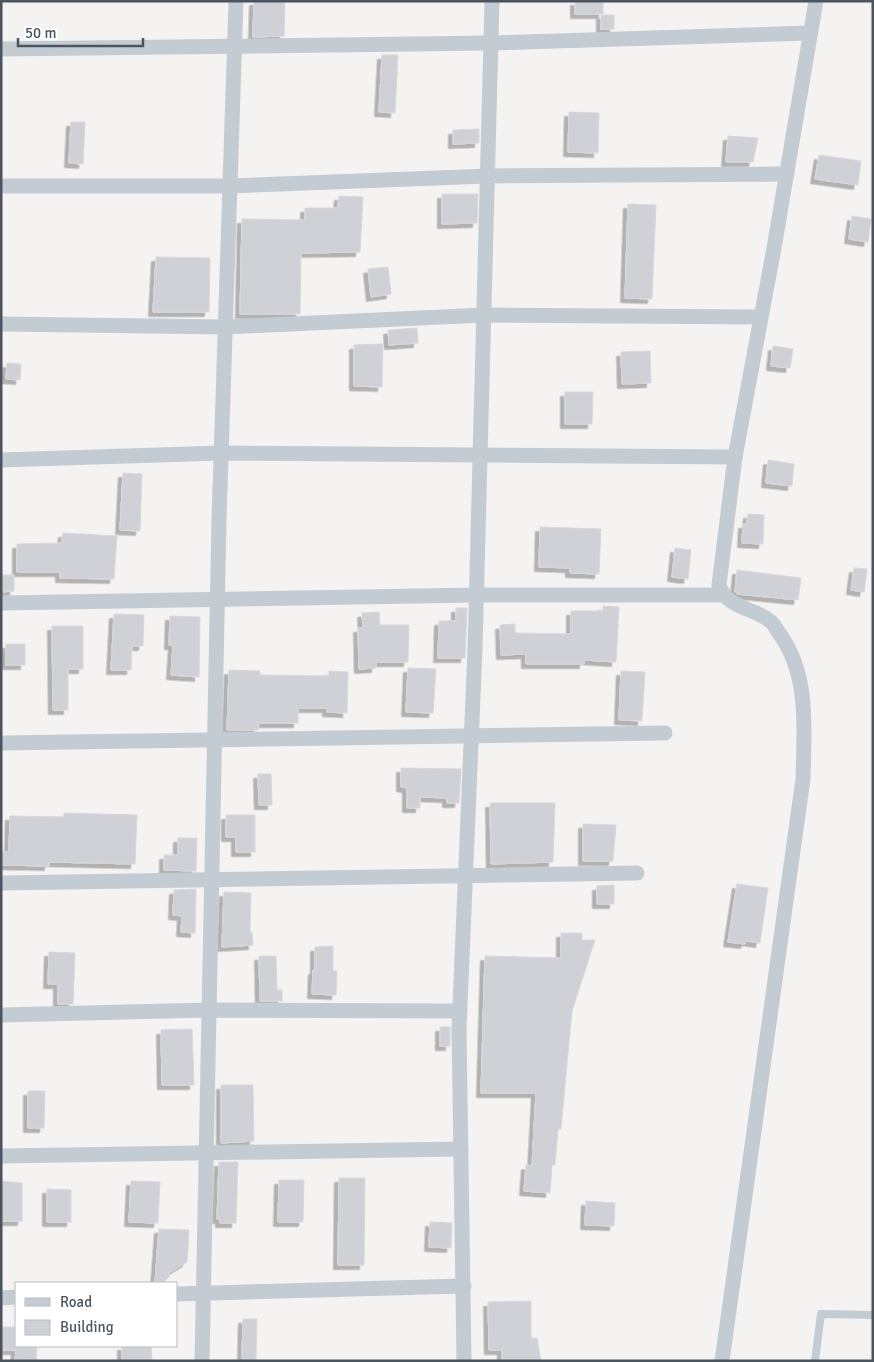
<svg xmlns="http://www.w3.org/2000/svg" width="874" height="1362" font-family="Signika,sans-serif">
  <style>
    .building { fill: #d0d1d6; stroke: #d7d8dd; filter: url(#shadow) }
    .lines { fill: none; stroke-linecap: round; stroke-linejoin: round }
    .lane { stroke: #c4ccd3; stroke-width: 8 }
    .street { stroke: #c4ccd3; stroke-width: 15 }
  </style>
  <defs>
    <filter id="shadow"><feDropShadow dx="-4.5" dy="4.5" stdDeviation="0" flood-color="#0004"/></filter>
  </defs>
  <rect width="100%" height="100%" fill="#f4f3f2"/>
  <g class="building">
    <polygon points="254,1 285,1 284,36 253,37"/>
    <rect x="575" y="1" width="28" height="13"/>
    <rect x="601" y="15" width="13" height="14"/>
    <polygon points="382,55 398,55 395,113 379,112"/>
    <polygon points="569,112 599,113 598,153 568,152"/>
    <polygon points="71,122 85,122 83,164 69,163"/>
    <polygon points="479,129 479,143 453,144 453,130"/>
    <polygon points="728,136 758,138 753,162 726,162"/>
    <polygon points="819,155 861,161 858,185 815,179"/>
    <polygon points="442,194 478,194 477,223 442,224"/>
    <polygon points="339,196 363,197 360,252 301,253 300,314 240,314 242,219 305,220 305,208 338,208"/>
    <polygon points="628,204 656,205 652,299 625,298"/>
    <polygon points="852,216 871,219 868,242 849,239"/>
    <polygon points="156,257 210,258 209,312 153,312"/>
    <polygon points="388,267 391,294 371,297 368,269"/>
    <polygon points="417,328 418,343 389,345 388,330"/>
    <polygon points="383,344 382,387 354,386 354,345"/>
    <polygon points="773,346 793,349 790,368 771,366"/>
    <polygon points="650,351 651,383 622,384 621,352"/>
    <polygon points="7,363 21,364 20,380 6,379"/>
    <polygon points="565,392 593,392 592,424 565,424"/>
    <polygon points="768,460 794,464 792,486 766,483"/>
    <polygon points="123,473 142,474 140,531 120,530"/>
    <polygon points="748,514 764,515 763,544 742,543 743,524 747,524"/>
    <polygon points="540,527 601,529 599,574 570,573 570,568 539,567"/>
    <polygon points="63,533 117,536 114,579 60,578 60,572 17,572 17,544 62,543"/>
    <polygon points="675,548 691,550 688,579 672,577"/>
    <polygon points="854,568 867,569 864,592 851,590"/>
    <polygon points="737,570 801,578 798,600 737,594 735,592"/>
    <polygon points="1,575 14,575 14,591 1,592"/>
    <polygon points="603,606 619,607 616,662 584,660 584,664 526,664 526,654 501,655 500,625 515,624 515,633 571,634 571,611 603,611"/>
    <polygon points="456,608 467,608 465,658 438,658 439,621 456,621"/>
    <polygon points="379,612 380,625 409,625 408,662 376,662 376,668 359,669 358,628 363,628 362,613"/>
    <polygon points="114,614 144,615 143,646 132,646 131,670 111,670"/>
    <polygon points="170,616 200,617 199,677 171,675 173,645 169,645"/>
    <polygon points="52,626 83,626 83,669 68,669 68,710 53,710"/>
    <rect x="6" y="644" width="19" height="21"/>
    <polygon points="408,668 436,669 433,713 406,712"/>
    <polygon points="229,670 260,671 260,675 329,676 329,671 348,672 347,713 327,712 327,708 298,708 298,723 259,723 258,730 227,730"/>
    <polygon points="621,671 645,672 642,721 619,720"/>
    <polygon points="401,768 461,769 459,803 447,803 447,798 420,797 420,808 407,808 407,788 401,787"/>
    <polygon points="258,774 271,774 272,805 259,805"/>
    <polygon points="490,803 555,803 553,862 491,864"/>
    <polygon points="64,813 137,815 135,864 49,862 49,866 1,865 1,852 9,852 10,816 64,817"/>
    <polygon points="226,815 255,815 255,852 236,852 236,837 226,837"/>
    <polygon points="583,824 616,825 613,861 583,861"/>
    <polygon points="178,838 197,838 196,871 164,870 164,855 178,855"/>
    <polygon points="737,884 768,888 760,943 746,941 745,944 728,942"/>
    <polygon points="614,885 614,904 597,904 597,886"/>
    <polygon points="196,889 195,933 181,932 182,916 173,915 174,890"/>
    <polygon points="224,892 251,893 250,933 252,932 253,945 222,947"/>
    <polygon points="561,933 582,933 582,940 595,940 572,1011 561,1129 558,1129 555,1165 552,1165 550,1193 524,1191 526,1165 532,1166 536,1093 481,1093 485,956 561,958"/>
    <polygon points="333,946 333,971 337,971 336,995 312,994 313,970 315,971 315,947"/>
    <polygon points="49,952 75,953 73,1004 58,1004 58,984 48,984"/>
    <polygon points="259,956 276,956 277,990 282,990 282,1001 260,1001"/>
    <rect x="440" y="1027" width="10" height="19"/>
    <polygon points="192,1029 194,1085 162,1085 161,1030"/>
    <polygon points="221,1085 253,1085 254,1141 221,1143"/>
    <polygon points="28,1091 45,1091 44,1128 28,1128"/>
    <polygon points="219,1162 238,1162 236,1223 220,1223 220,1219 217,1219"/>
    <polygon points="339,1178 365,1178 364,1265 338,1265"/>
    <polygon points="279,1180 304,1180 303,1222 278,1222"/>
    <polygon points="1,1181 22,1183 22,1221 1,1221"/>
    <polygon points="131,1181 160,1182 158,1223 129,1222"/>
    <polygon points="47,1189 71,1190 71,1222 47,1222"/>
    <polygon points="586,1201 615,1203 614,1226 585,1225"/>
    <polygon points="430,1222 452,1223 451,1248 429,1247"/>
    <polygon points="159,1229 189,1230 188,1248 187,1262 169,1273 169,1277 162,1283 155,1283"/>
    <polygon points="531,1301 531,1338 537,1338 541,1361 502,1361 502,1350 489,1350 488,1302"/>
    <polygon points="243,1319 257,1319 256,1360 242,1359"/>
    <polygon points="1,1327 16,1327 16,1346 37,1346 36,1361 15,1361 16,1350 1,1350"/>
    <polygon points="122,1346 151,1346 152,1361 122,1361"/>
  </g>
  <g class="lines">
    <polyline class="lane" points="815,1361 821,1314 873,1315"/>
    <g class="street">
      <polyline points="1,49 491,43 810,33"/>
      <polyline points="1,186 230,186 488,176 787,174"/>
      <polyline points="1,324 225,327 484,315 761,317"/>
      <polyline points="1,460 221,453 735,457"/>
      <polyline points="1,603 477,595 722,595"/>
      <polyline points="1,743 665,733"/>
      <polyline points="1,883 637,873"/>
      <polyline points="1,1015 209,1010 460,1011"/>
      <polyline points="1,1156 461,1149"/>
      <polyline points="176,1294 464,1286"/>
      <polyline points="1,1298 16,1297"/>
      <polyline points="202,1361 219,519 236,1"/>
      <polyline points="464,1361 459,1029 475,649 492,1"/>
      <path d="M 722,1361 L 803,779 C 804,730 810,675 779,633 C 777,630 774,624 770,621 C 753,607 727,609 719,585 L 735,457 L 774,248 L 816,1"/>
    </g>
  </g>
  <rect width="874" height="1362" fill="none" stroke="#4b555f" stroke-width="5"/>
  <rect x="15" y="1282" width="162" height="65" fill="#ffffff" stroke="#b7bbbf"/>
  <rect x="25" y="1298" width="25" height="8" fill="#c4ccd3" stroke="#b7bbbf"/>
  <text x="60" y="1307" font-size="15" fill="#4b555f">Road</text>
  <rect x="25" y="1320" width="25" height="15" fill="#d0d1d6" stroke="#b7bbbf"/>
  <text x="60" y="1332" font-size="15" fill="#4b555f">Building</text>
  <path d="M18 38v8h125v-8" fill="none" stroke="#4b555f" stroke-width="2.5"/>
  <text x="25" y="38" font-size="15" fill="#4b555f" stroke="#ffffff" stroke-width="4" paint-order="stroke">50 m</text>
</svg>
